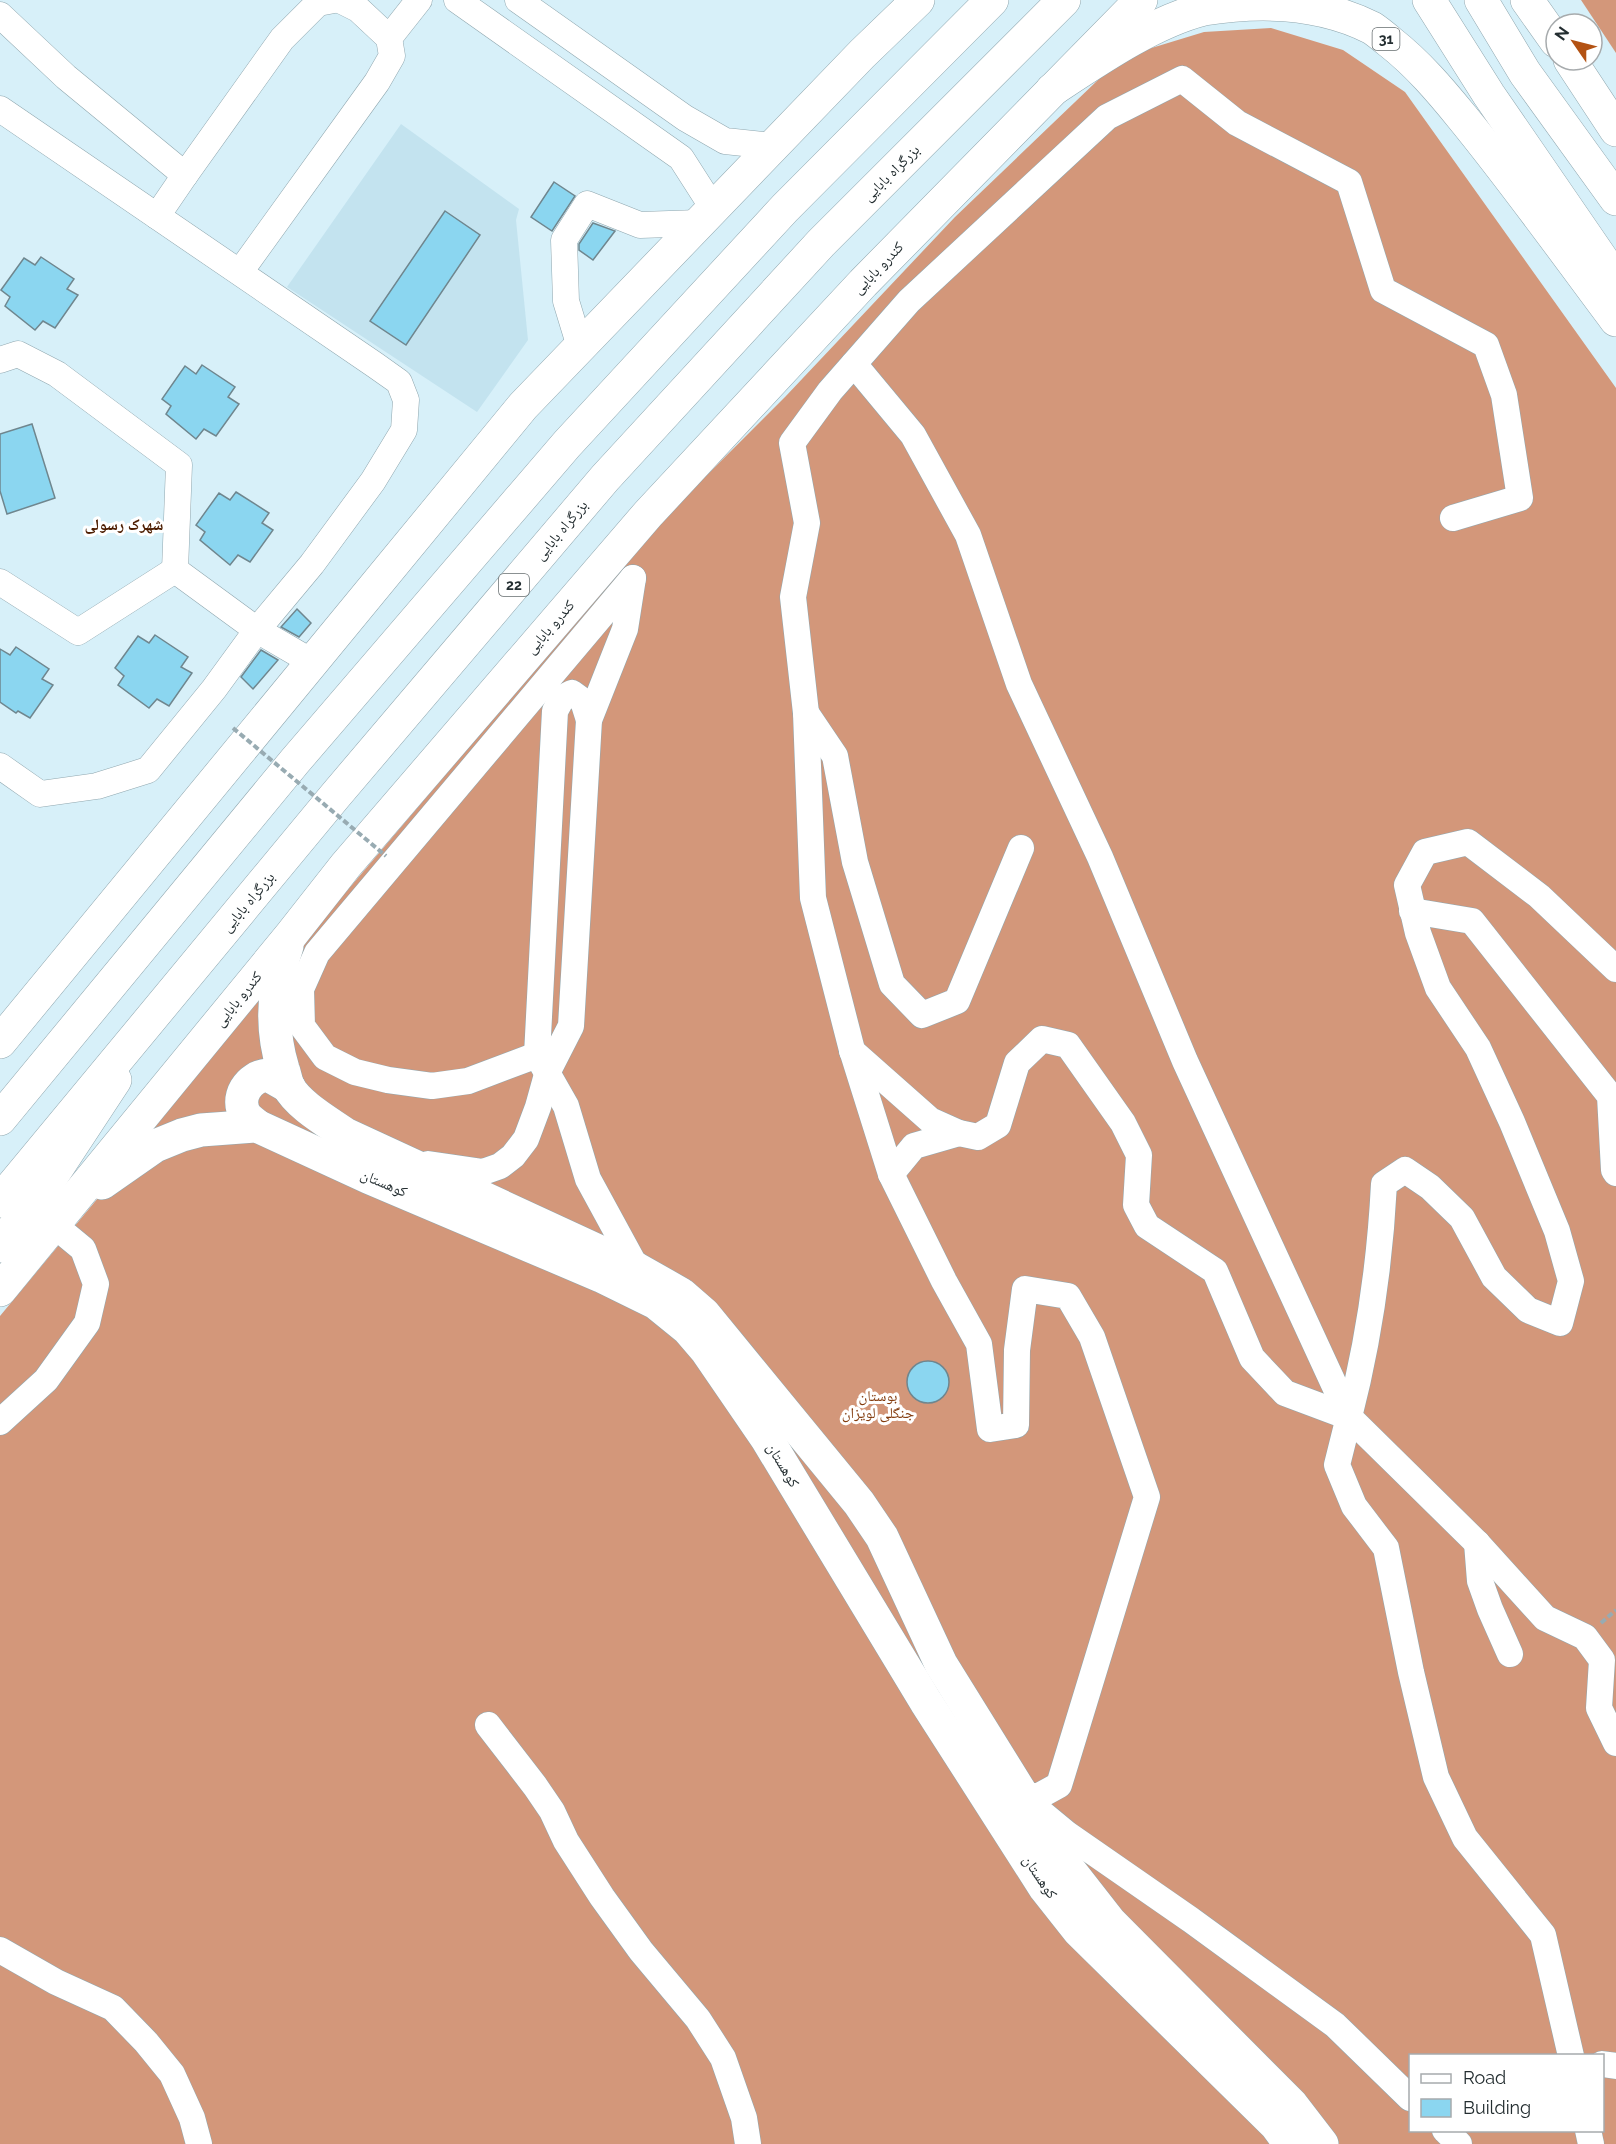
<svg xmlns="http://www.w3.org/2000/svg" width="1616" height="2144" font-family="Raleway,'Noto Naskh Arabic',sans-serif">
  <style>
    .built { fill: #c3e3ef }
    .forest { fill: #d3977a; fill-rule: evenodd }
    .building { fill: #8bd6f0; stroke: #6f868e; stroke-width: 1.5 }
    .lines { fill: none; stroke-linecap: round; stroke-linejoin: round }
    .minor-casing { stroke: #90a7af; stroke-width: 27 }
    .major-casing { stroke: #90a7af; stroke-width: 34 }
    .highway-casing { stroke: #90a7af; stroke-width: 34 }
    .path { stroke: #98abb2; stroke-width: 4; stroke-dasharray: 6 3; stroke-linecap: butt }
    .minor { stroke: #fff; stroke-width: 26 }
    .major { stroke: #fff; stroke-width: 33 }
    .highway { stroke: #fff; stroke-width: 33 }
    .path-bridge { stroke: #98abb2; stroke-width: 4; stroke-dasharray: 6 3; stroke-linecap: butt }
    .labels { text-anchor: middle; stroke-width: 6; stroke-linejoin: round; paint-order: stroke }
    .shield { fill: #fff; stroke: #666d6f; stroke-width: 1.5 }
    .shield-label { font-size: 14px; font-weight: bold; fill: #242e31 }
    .street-label { font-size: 15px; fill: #242e31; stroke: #fff }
    .park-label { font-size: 15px; fill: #833b0d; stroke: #fff }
    .neighbourhood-label { font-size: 16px; font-weight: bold; fill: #4c1d01; stroke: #fff }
  </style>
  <rect width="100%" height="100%" fill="#d7f0f9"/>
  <polygon class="built" points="401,124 519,209 516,220 528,340 477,412 287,287"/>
  <g class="forest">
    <polygon points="1581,0 1616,0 1616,53"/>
    <path d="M 1271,28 L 1343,50 L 1405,92 L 1616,388 L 1616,2144 L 0,2144 L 0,1316 L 98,1198 L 301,945 L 658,524 L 786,396 L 955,217 L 1122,57 L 1204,32 ZM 1410,2056 L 1602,2056 L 1602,2130 L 1410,2130 Z"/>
  </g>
  <g class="building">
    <polygon points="554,182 575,196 552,231 531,217"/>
    <polygon points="445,211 480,235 406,345 370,321"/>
    <polygon points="593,223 615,231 593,260 579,250 579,244"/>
    <polygon points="41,257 74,279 67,289 78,295 55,328 43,321 35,330 5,306 10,297 1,290 24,258 35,265"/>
    <polygon points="202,365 235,387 228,397 239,404 216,436 204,429 196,439 166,414 171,406 162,399 185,366 196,374"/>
    <polygon points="32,424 55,498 7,514 0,491 0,434"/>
    <polygon points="236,492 269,513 262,523 273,530 250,562 238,555 230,565 200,540 205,532 196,525 219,493 230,500"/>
    <polygon points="297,609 311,623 299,637 281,627"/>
    <polygon points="155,635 188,657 181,667 192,673 169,706 157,699 149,708 118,685 124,676 115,668 138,636 149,643"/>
    <polygon points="16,647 49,669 42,679 53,685 30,718 18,711 16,713 0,702 0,649 10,655"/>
    <polygon points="261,650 278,660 253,689 241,677"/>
    <circle cx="928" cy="1382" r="21"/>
  </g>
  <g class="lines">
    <g class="minor-casing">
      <g id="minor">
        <polyline points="457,0 681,158 713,208"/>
        <polyline points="518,0 685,118 725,141 773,146"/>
        <polyline points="0,15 66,77 185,175 157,216"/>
        <polyline points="389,38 419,0"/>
        <polyline points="0,109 375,365 399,382 406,400 404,430 373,481 312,564 257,630 214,689 148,770 97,786 40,794 0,766"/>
        <polyline points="185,175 282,39 318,3 334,0"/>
        <polyline points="240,272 377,82 392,56 389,38 358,9 340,0"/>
        <polyline points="580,347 566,301 564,240 587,204 640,225 699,223"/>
        <polyline points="0,360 18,354 57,374 179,465 175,570"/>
        <polyline points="854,364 913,435 968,535 1019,684 1100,857 1185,1061 1349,1417 1337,1465 1354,1506 1386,1548 1411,1672 1436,1777 1465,1838 1543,1935 1571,2056"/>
        <polyline points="175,570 257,630 312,662"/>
        <polyline points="0,582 78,632 175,570"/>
        <polyline points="806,713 835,756 855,862 892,984 922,1015 957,1001 1021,848"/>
        <polyline points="589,720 583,701 572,693 562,698 555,711 537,1055 566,1106 588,1179 637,1269"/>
        <polyline points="1412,911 1472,921 1610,1096 1614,1170 1616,1173"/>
        <path d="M 1616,969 L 1539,896 L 1468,842 L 1425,852 L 1407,885 L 1418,933 L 1438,988 L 1478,1048 L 1512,1122 L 1557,1231 L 1571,1281 L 1560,1323 L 1528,1310 L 1494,1277 L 1462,1218 L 1430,1187 L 1405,1170 L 1384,1184 C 1380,1263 1369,1340 1349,1417 L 1477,1543 L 1545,1618 L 1585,1637 L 1602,1660 L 1599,1708 L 1616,1743"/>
        <polyline points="852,1051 930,1120 959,1133 978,1137 998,1125 1017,1063 1042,1039 1068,1045 1123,1123 1139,1155 1136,1205 1147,1226 1215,1271 1252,1358 1285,1393 1349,1417"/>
        <polyline points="537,1055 468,1081 432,1086 388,1080 355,1072 325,1057 302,1026 301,989 317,953 633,578"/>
        <polyline points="428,1164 483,1172 500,1166 513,1156 526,1139 538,1107 548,1071 571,1026 589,720 625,629 633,578"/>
        <polyline points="891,1174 914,1146 959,1133"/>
        <polyline points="0,1422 46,1380 87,1323 96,1284 83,1249 54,1225"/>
        <polyline points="1477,1543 1480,1581 1490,1609 1510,1654"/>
        <polyline points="488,1725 535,1786 552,1811 566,1841 602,1897 641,1951 698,2019 723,2058 744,2118 748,2144"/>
        <polyline points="1022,1796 1039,1796 1059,1785 1147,1497 1092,1337 1068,1296 1025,1289 1017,1350 1016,1425 990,1429 979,1344 944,1281 891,1174 852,1050 813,898 806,713 793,597 807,523 792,443 830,391 909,301 1107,117 1182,79 1237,123 1349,182 1383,290 1486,345 1504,395 1520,498 1453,518"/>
        <polyline points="1038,1810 1067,1834 1191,1920 1335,2025 1410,2098"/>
        <polyline points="0,1950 56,1982 113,2008 146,2042 172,2074 192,2118 199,2144"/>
        <polyline points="1602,2064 1616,2066"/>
        <polyline points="1445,2130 1459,2144"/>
        <polyline points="1588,2130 1591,2144"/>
      </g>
    </g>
    <g class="major-casing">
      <g id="major">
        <path d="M 287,946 C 273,986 270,1027 283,1069 C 285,1074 286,1081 288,1086 C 298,1105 328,1122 345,1134 L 637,1269 L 681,1294 L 704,1314 L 859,1503 L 882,1537 L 941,1664 L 1067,1867 L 1110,1922 L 1292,2105 L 1322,2144"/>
        <polyline points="0,1042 523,406 862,54 918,0"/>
        <path d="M 257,1126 C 254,1123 249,1120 246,1116 C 234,1098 249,1076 268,1075 L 289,1087"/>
        <polyline points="102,1183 155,1146 182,1135 201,1130 257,1126 368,1177 601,1276 656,1303 688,1329 706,1350 767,1439 926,1702 1045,1888 1079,1931 1276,2125 1290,2144"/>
        <polyline points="0,1246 44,1188 115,1080"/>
        <polyline points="0,1290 291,935 346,865 648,514 863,283 1141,0"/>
      </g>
    </g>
    <g class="highway-casing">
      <g id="highway">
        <polyline points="1429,0 1489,95 1616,280"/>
        <polyline points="1481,0 1525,73 1616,199"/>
        <polyline points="1527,0 1556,41"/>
        <polyline points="1570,60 1616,130"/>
        <path d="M 1052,90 C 1096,61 1152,22 1204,9 C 1261,0 1319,1 1372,28 C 1378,32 1384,37 1390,42 C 1418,64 1440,90 1462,117 C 1516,183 1565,252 1616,320"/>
        <polyline points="0,1119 295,761 567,444 785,208 992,0"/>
        <polyline points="0,1201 335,796 605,478 821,243 1064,0"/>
      </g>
    </g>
    <polyline class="path" points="1601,1623 1616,1610"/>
    <use href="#minor" class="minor"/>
    <use href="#major" class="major"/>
    <use href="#highway" class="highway"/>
    <polyline class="path-bridge" points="233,728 386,856"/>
  </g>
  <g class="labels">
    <g class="shield">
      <rect x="1372.5" y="28" width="27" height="22" rx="4.5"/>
      <rect x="499" y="574" width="30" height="22" rx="4.5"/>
    </g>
    <g class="shield-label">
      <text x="1386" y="44">31</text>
      <text x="514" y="590">22</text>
    </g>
    <g class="street-label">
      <text transform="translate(891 173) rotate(-45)" y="5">بزرگراه بابایی</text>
      <text transform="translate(878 268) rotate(-46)" y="5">کندرو بابایی</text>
      <text transform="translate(561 530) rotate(-50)" y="5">بزرگراه بابایی</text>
      <text transform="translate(550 627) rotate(-49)" y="5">کندرو بابایی</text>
      <text transform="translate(248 902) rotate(-50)" y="5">بزرگراه بابایی</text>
      <text transform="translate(238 999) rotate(-51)" y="5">کندرو بابایی</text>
      <text transform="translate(384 1183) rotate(23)" y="5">کوهستان</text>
      <text transform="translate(783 1465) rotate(59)" y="5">کوهستان</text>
      <text transform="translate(1040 1877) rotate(56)" y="5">کوهستان</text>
    </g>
    <g class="park-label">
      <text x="878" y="1401">بوستان<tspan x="878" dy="17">جنگلی لویزان</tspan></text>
    </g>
    <g class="neighbourhood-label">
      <text x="124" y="530">شهرک رسولی</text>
    </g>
  </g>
  <rect x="1409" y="2054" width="195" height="78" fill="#ffffff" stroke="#a7abad" stroke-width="1.5"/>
  <rect x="1421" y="2074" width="30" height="9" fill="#ffffff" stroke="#a7abad" stroke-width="1.5"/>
  <text x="1463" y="2084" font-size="18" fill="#242e31">Road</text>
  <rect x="1421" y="2099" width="30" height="18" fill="#8bd6f0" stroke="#a7abad" stroke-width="1.5"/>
  <text x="1463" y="2114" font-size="18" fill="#242e31">Building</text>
  <g transform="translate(1574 42) rotate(305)"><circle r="28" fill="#ffffff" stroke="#a7abad" stroke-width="1.5"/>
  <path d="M0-4.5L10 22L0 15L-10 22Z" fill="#b35213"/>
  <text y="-9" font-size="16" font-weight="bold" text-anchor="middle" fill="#242e31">N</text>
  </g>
</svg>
